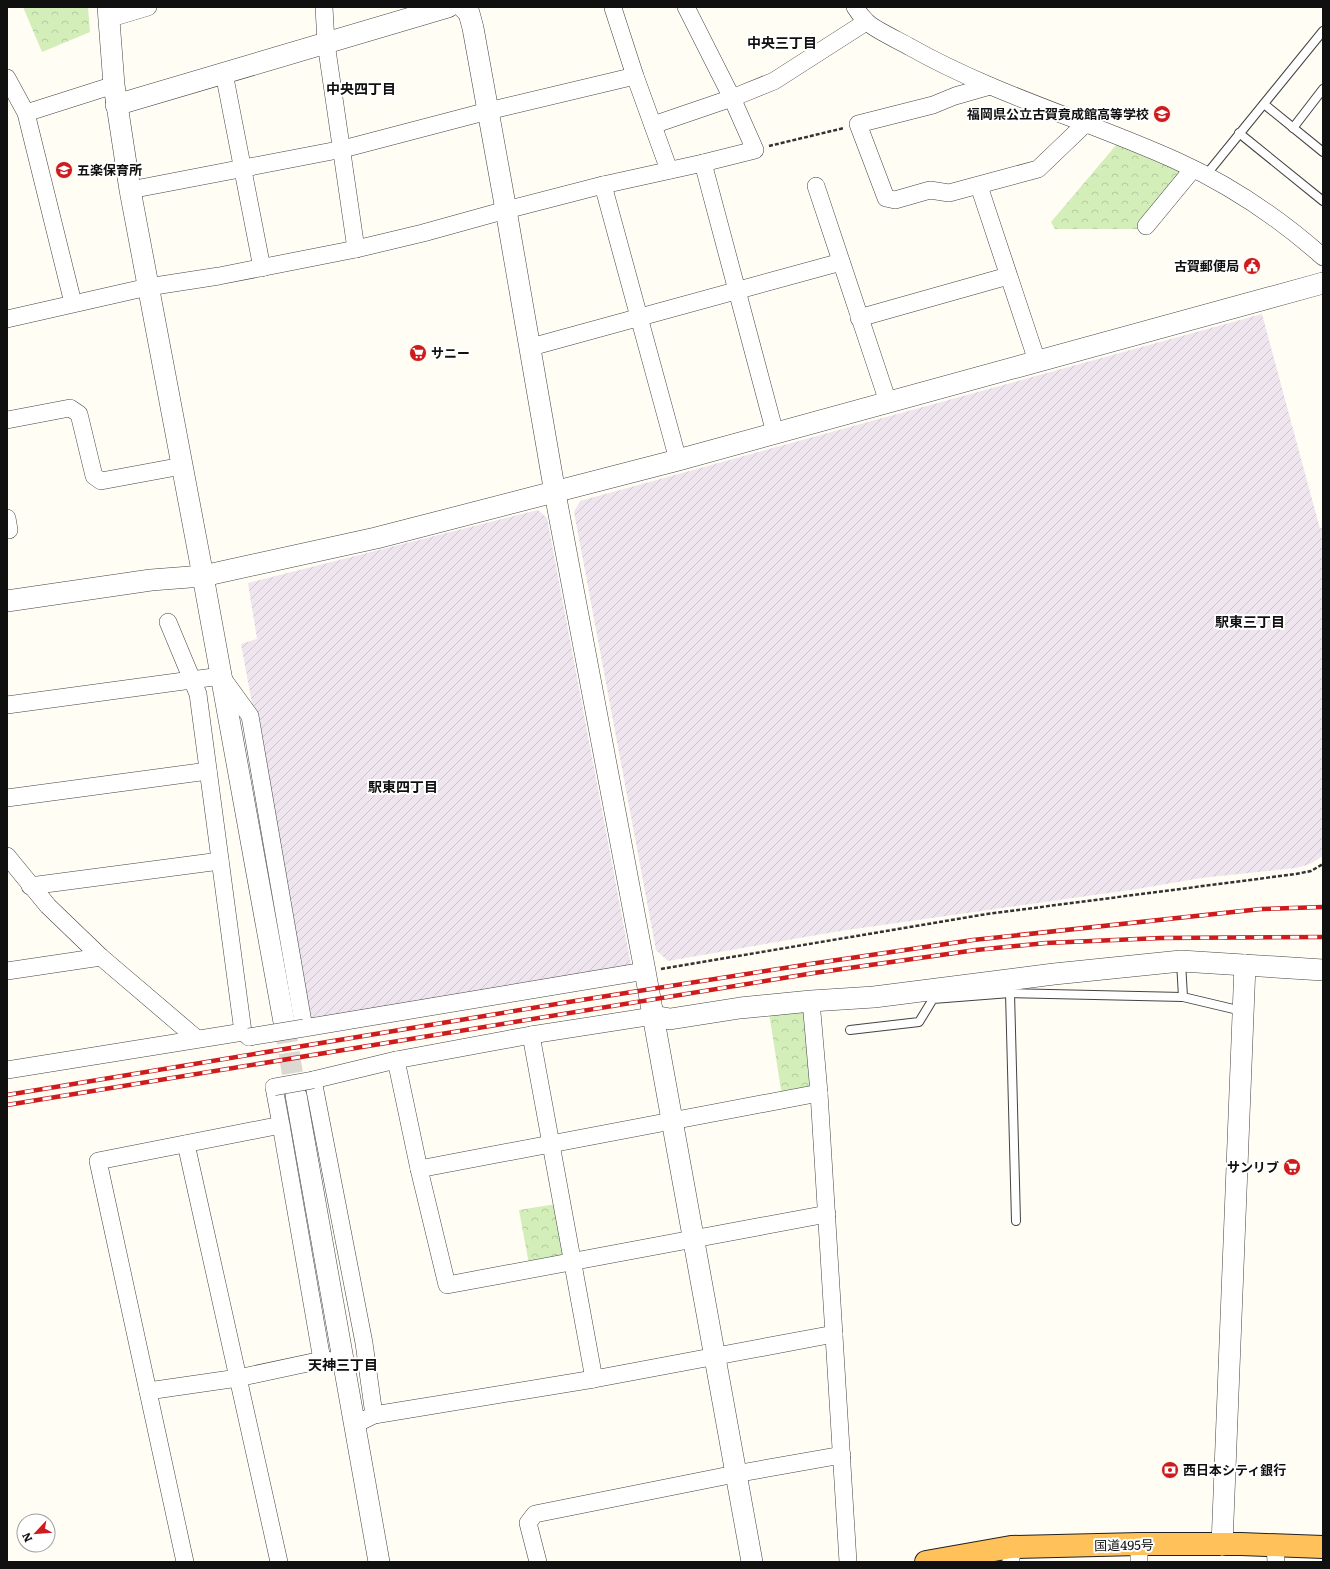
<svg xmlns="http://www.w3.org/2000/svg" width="1330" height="1569" font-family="Literata,'Noto Sans JP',serif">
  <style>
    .industrial { fill: url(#industrial-furrows) }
    .park { fill: url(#park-crowns) }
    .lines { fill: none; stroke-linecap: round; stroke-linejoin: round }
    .tertiary-tunnel { stroke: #dbd9d2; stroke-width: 21; stroke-dasharray: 21 10; stroke-linecap: butt }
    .service-casing { stroke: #434343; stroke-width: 10 }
    .minor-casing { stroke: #434343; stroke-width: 18 }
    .tertiary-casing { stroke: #434343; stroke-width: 22 }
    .trunk-casing { stroke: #212121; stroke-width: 24 }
    .path { stroke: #323232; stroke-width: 2.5; stroke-dasharray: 4 2; stroke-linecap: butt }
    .service { stroke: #fff; stroke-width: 8 }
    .minor { stroke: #fff; stroke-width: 17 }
    .tertiary { stroke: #fff; stroke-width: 21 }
    .trunk { stroke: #ffc25b; stroke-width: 22 }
    .rail-casing { stroke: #ce1b1d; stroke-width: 4.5 }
    .rail { stroke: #fff; stroke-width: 3; stroke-dasharray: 9; stroke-linecap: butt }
    .minor-bridge-casing { stroke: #434343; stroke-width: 18; stroke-linecap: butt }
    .minor-bridge { stroke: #fff; stroke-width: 17 }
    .labels { text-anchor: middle; stroke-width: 4; stroke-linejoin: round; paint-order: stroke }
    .poi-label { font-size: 13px; font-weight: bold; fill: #101010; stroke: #fff; text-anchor: end }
    .street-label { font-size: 13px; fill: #101010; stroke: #fff }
    .neighbourhood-label { font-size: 14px; font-weight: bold; fill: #101010; stroke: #fff }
  </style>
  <defs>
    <pattern id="industrial-furrows" width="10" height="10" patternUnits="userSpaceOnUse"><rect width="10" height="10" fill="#eee5ef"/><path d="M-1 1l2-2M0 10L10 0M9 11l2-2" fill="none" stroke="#cbc3cc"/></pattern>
    <pattern id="park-crowns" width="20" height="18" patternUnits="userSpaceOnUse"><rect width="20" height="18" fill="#d3eeb9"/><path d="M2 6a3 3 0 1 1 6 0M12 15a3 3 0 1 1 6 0" fill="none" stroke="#b4cb9e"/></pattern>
  </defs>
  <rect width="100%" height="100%" fill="#fffdf4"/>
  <g class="industrial">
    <polygon points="1262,314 1320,529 1323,526 1323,856 1310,864 1296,868 1201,878 1137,889 840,931 668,961 656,950 574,512 580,501"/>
    <polygon points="538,510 547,518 632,970 311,1021 241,644 257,639 248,583"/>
  </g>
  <g class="park">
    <polygon points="23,7 88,7 90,32 42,52"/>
    <polygon points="1117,144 1184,173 1139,229 1055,229 1051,222"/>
    <polygon points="802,1009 807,1014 812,1088 782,1096 769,1013"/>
    <polygon points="556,1204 565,1258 529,1264 519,1210"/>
  </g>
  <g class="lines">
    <polyline class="tertiary-tunnel" points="284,1022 296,1095"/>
    <g class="service-casing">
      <g id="service">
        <polyline points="1264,104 1323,152"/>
        <polyline points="1293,128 1323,89"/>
        <polyline points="1239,133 1323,201"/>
        <polyline points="1206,175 1323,31"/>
        <polyline points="1181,962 1183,997"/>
        <polyline points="1010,993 1016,1221"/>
        <polyline points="850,1030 919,1022 933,999 1010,993 1183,997 1242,1011"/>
      </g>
    </g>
    <g class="minor-casing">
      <g id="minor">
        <polyline points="324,7 326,43 356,249"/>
        <path d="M 855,7 C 858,12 862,17 866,21 C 873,29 900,41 910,47 C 995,95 1089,121 1177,161 C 1230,185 1279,218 1323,257"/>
        <polyline points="613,8 635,76"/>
        <polyline points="108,19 148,7"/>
        <polyline points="224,73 262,268"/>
        <polyline points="7,78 26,113 73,303"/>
        <polyline points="990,86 955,96 933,105 858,124 886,198 895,200 930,190 949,193 1038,169 1085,124"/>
        <polyline points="26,113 114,85"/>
        <polyline points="653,125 732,98 774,81 866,22"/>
        <polyline points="703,163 775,433"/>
        <polyline points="603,185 678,460"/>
        <polyline points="816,186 888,402"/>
        <polyline points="979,186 1037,361"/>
        <polyline points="130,190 343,149 488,111 635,76 669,170"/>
        <polyline points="1146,226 1193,169"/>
        <polyline points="859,318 1008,276"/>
        <polyline points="7,319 148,287 219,276 356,249 423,233 506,210 603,185 703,163 755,150 732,98 686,7"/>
        <polyline points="531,347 841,262"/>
        <polyline points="7,420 70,408 79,414 94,476 101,481 182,466"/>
        <polyline points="7,518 9,530"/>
        <polyline points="168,622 198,694 243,1032"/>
        <polyline points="7,705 221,676 250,716 304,1028 645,971"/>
        <polyline points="7,798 208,771"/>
        <polyline points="7,856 48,906 101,957 196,1038"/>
        <polyline points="30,886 220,861"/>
        <polyline points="7,971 101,957"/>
        <polyline points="811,1001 819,1093"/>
        <polyline points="531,1035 594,1379"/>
        <polyline points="396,1060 531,1035 653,1016"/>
        <polyline points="7,1070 243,1032 249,1037"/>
        <polyline points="281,1125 322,1360"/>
        <polyline points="186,1144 279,1562"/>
        <polyline points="419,1169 819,1093 848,1562"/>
        <polyline points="148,1391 238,1378 322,1360 334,1361"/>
        <polyline points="374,1415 364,1343 313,1080 396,1060 419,1169 447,1285 827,1214"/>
        <polyline points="364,1420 374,1415 594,1379 834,1334"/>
        <polyline points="1139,1544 1139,1562"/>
        <polyline points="1275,1545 1276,1562"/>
        <polyline points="185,1562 98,1161 281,1125 274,1087"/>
        <polyline points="538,1562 528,1523 535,1514 735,1474 842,1455"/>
        <polyline points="1011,1562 1011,1547"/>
      </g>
    </g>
    <g class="tertiary-casing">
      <g id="tertiary">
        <polyline points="108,7 114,85 130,190 203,576 284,1022"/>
        <polyline points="463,7 469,13 473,28 506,210 555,493 645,971 752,1562"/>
        <polyline points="116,105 448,7"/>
        <polyline points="7,601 151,580 203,576 376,538 678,460 1323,283"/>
        <polyline points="653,1016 670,1019 740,1008 811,1001 874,997 1054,974 1181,961 1323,970"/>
        <polyline points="296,1095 379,1562"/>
        <polyline points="1222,1545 1245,965"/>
      </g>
    </g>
    <g class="trunk-casing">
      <polyline id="trunk" points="926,1562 1011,1547 1139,1544 1241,1544 1323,1547"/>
    </g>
    <g class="path">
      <polyline points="769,146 844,128"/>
      <polyline points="661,969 987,914 1296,874 1311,871 1323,864"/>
    </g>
    <use href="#service" class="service"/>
    <use href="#minor" class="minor"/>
    <use href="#tertiary" class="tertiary"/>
    <use href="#trunk" class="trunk"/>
    <g class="rail-casing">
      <g id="rail">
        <polyline points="7,1095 575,1001 810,964 973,940 1261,909 1323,907"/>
        <polyline points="7,1105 814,973 976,950 1046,943 1161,938 1323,937"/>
      </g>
    </g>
    <use href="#rail" class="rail"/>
    <g class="minor-bridge-casing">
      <g id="minor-bridge">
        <polyline points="249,1037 304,1028"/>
        <polyline points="274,1087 313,1080"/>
      </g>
    </g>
    <use href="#minor-bridge" class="minor-bridge"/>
  </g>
  <defs>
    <g id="school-disc" transform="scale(0.9)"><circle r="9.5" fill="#ce1b1d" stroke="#fff"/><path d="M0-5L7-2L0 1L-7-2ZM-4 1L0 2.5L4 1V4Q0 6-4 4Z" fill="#fff"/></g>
    <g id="civic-disc" transform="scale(0.9)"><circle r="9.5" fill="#ce1b1d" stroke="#fff"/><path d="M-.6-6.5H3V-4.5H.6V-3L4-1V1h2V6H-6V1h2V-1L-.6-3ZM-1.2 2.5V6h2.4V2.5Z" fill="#fff"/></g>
    <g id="supermarket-disc" transform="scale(0.9)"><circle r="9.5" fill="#ce1b1d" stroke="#fff"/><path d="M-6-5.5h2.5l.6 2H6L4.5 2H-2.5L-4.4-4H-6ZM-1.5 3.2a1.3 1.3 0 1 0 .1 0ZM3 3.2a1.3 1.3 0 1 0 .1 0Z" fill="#fff"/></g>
    <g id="bank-disc" transform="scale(0.9)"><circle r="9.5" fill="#ce1b1d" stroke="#fff"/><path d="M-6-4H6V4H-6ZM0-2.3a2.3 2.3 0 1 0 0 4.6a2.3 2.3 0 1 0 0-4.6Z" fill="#fff"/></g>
  </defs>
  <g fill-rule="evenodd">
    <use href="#school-disc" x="1162" y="114"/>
    <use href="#school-disc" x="64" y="170"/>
    <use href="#civic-disc" x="1252" y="266"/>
    <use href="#supermarket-disc" x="418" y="353"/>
    <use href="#supermarket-disc" x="1292" y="1167"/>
    <use href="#bank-disc" x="1170" y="1470"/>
  </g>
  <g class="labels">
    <g class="poi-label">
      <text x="1149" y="119">福岡県公立古賀竟成館高等学校</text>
      <text x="77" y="175" text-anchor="start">五楽保育所</text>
      <text x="1239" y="271">古賀郵便局</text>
      <text x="431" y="358" text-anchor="start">サニー</text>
      <text x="1279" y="1172">サンリブ</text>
      <text x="1183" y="1475" text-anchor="start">西日本シティ銀行</text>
    </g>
    <g class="street-label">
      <text transform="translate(1124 1545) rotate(-1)" y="5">国道495号</text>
    </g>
    <g class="neighbourhood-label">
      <text x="782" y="48">中央三丁目</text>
      <text x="361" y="94">中央四丁目</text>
      <text x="1250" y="627">駅東三丁目</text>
      <text x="403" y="792">駅東四丁目</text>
      <text x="343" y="1370">天神三丁目</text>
    </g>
  </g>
  <rect width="1330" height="1569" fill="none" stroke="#101010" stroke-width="16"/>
  <g transform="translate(36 1533) rotate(244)"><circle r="19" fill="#ffffff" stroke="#9f9f9f"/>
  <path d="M0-3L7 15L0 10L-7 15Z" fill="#ce1b1d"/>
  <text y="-6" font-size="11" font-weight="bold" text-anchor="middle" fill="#101010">N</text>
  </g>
</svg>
